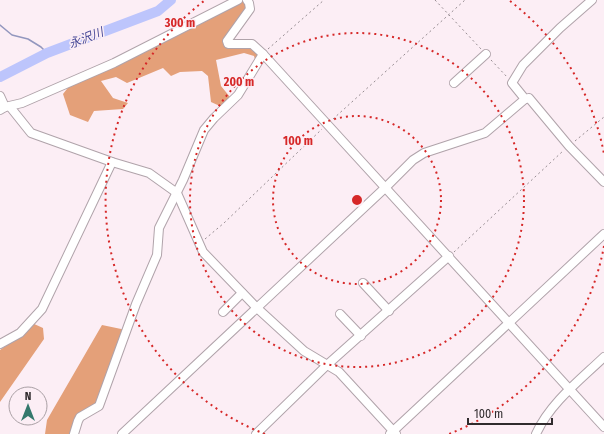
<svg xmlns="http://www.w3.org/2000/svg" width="604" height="434" font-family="'Fira Sans Condensed','Noto Sans JP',sans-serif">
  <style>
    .forest { fill: #e4a079 }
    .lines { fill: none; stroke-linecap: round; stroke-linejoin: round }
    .stream { stroke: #9397be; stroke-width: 1.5 }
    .river { stroke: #bdc5fc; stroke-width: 10 }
    .minor-casing { stroke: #b0a3aa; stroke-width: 10 }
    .path { stroke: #968c91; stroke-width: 1; stroke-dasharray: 2 3; stroke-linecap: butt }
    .minor { stroke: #fff; stroke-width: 8 }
    .ring { fill: none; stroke: #d62828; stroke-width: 2; stroke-dasharray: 2 4 }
    .labels { text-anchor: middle; stroke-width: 3; stroke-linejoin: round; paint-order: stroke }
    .water-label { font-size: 12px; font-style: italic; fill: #464897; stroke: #fceef5 }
    .centre { fill: #d62828; stroke: #fceef5; stroke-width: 2 }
    .ring-label { font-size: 12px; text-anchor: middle; font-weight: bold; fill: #d62828; stroke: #fceef5; stroke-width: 3; stroke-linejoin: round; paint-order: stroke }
  </style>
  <rect width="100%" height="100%" fill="#fceef5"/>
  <g class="forest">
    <polygon points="242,0 244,0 247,8 225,40 249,46 260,53 256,63 254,56 244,53 216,60 221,86 230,97 222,107 211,102 208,76 202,71 180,72 171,76 163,68 127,83 116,77 101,81 113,98 128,103 123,109 94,111 88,122 70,115 63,94 74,80"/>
    <polygon points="32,323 43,328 44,339 0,402 0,350 17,338"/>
    <polygon points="102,325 126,330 99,406 79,415 72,434 45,434 47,420"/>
  </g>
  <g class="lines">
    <polyline class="stream" points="0,25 12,35 28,39 41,47 47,53"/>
    <polyline class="river" points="0,77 47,53 158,11 171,0"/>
    <g class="minor-casing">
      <g id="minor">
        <polyline points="247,0 249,3 250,9 227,41 228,44 252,44 263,54 604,427"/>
        <polyline points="592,0 560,28 523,65 512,83 525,99 529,98 569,146 604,182"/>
        <polyline points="454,83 486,54"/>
        <polyline points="0,96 5,107"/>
        <polyline points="11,108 31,133 112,162 149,173 177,193 203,252 257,308 304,351 339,372 396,434"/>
        <polyline points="0,110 5,107 22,103 114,63 238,0"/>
        <polyline points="363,283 389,311"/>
        <polyline points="223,312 242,293"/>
        <polyline points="340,314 361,336"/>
        <polyline points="0,344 20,333 42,309 112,162"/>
        <polyline points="74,434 78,421 80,417 99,406 136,304 157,255 159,228 183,180 204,130 214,118 238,95 263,54"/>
        <polyline points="122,434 386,187 413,160 424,153 485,133 525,99"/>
        <polyline points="256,434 327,365 449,256"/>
        <polyline points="390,434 604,234"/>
        <path d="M 536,434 C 550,403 580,380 604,357"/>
      </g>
    </g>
    <g class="path">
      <polyline points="435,0 481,49"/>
      <polyline points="268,49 324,0"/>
      <polyline points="491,60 508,78"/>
      <polyline points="333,119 465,0"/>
      <polyline points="575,141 604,117"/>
      <polyline points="205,239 224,223 322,129"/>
      <polyline points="454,252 563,151"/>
    </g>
    <use href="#minor" class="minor"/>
  </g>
  <g class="ring">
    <circle cx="357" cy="200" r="84"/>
    <circle cx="357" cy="200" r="167"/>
    <path d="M604 246A251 251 0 0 1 449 434M265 434A251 251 0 0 1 204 1M510 1A251 251 0 0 1 604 154"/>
  </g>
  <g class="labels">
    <g class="water-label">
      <text transform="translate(86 38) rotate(-21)" y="4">永沢川</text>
    </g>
  </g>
  <circle cx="357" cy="200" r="6" class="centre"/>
  <g class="ring-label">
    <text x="180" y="27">300 m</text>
    <text x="239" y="86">200 m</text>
    <text x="298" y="145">100 m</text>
  </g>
  <g transform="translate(28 406)"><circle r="19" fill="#fceef5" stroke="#aaa0a5"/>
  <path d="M0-3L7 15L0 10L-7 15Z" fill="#35796d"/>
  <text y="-6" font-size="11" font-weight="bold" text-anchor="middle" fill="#302b2d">N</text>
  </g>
  <path d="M468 418v6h84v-6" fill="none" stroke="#302b2d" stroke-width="2"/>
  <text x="474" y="418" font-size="12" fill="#302b2d" stroke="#fceef5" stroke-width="3" paint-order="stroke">100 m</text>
</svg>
